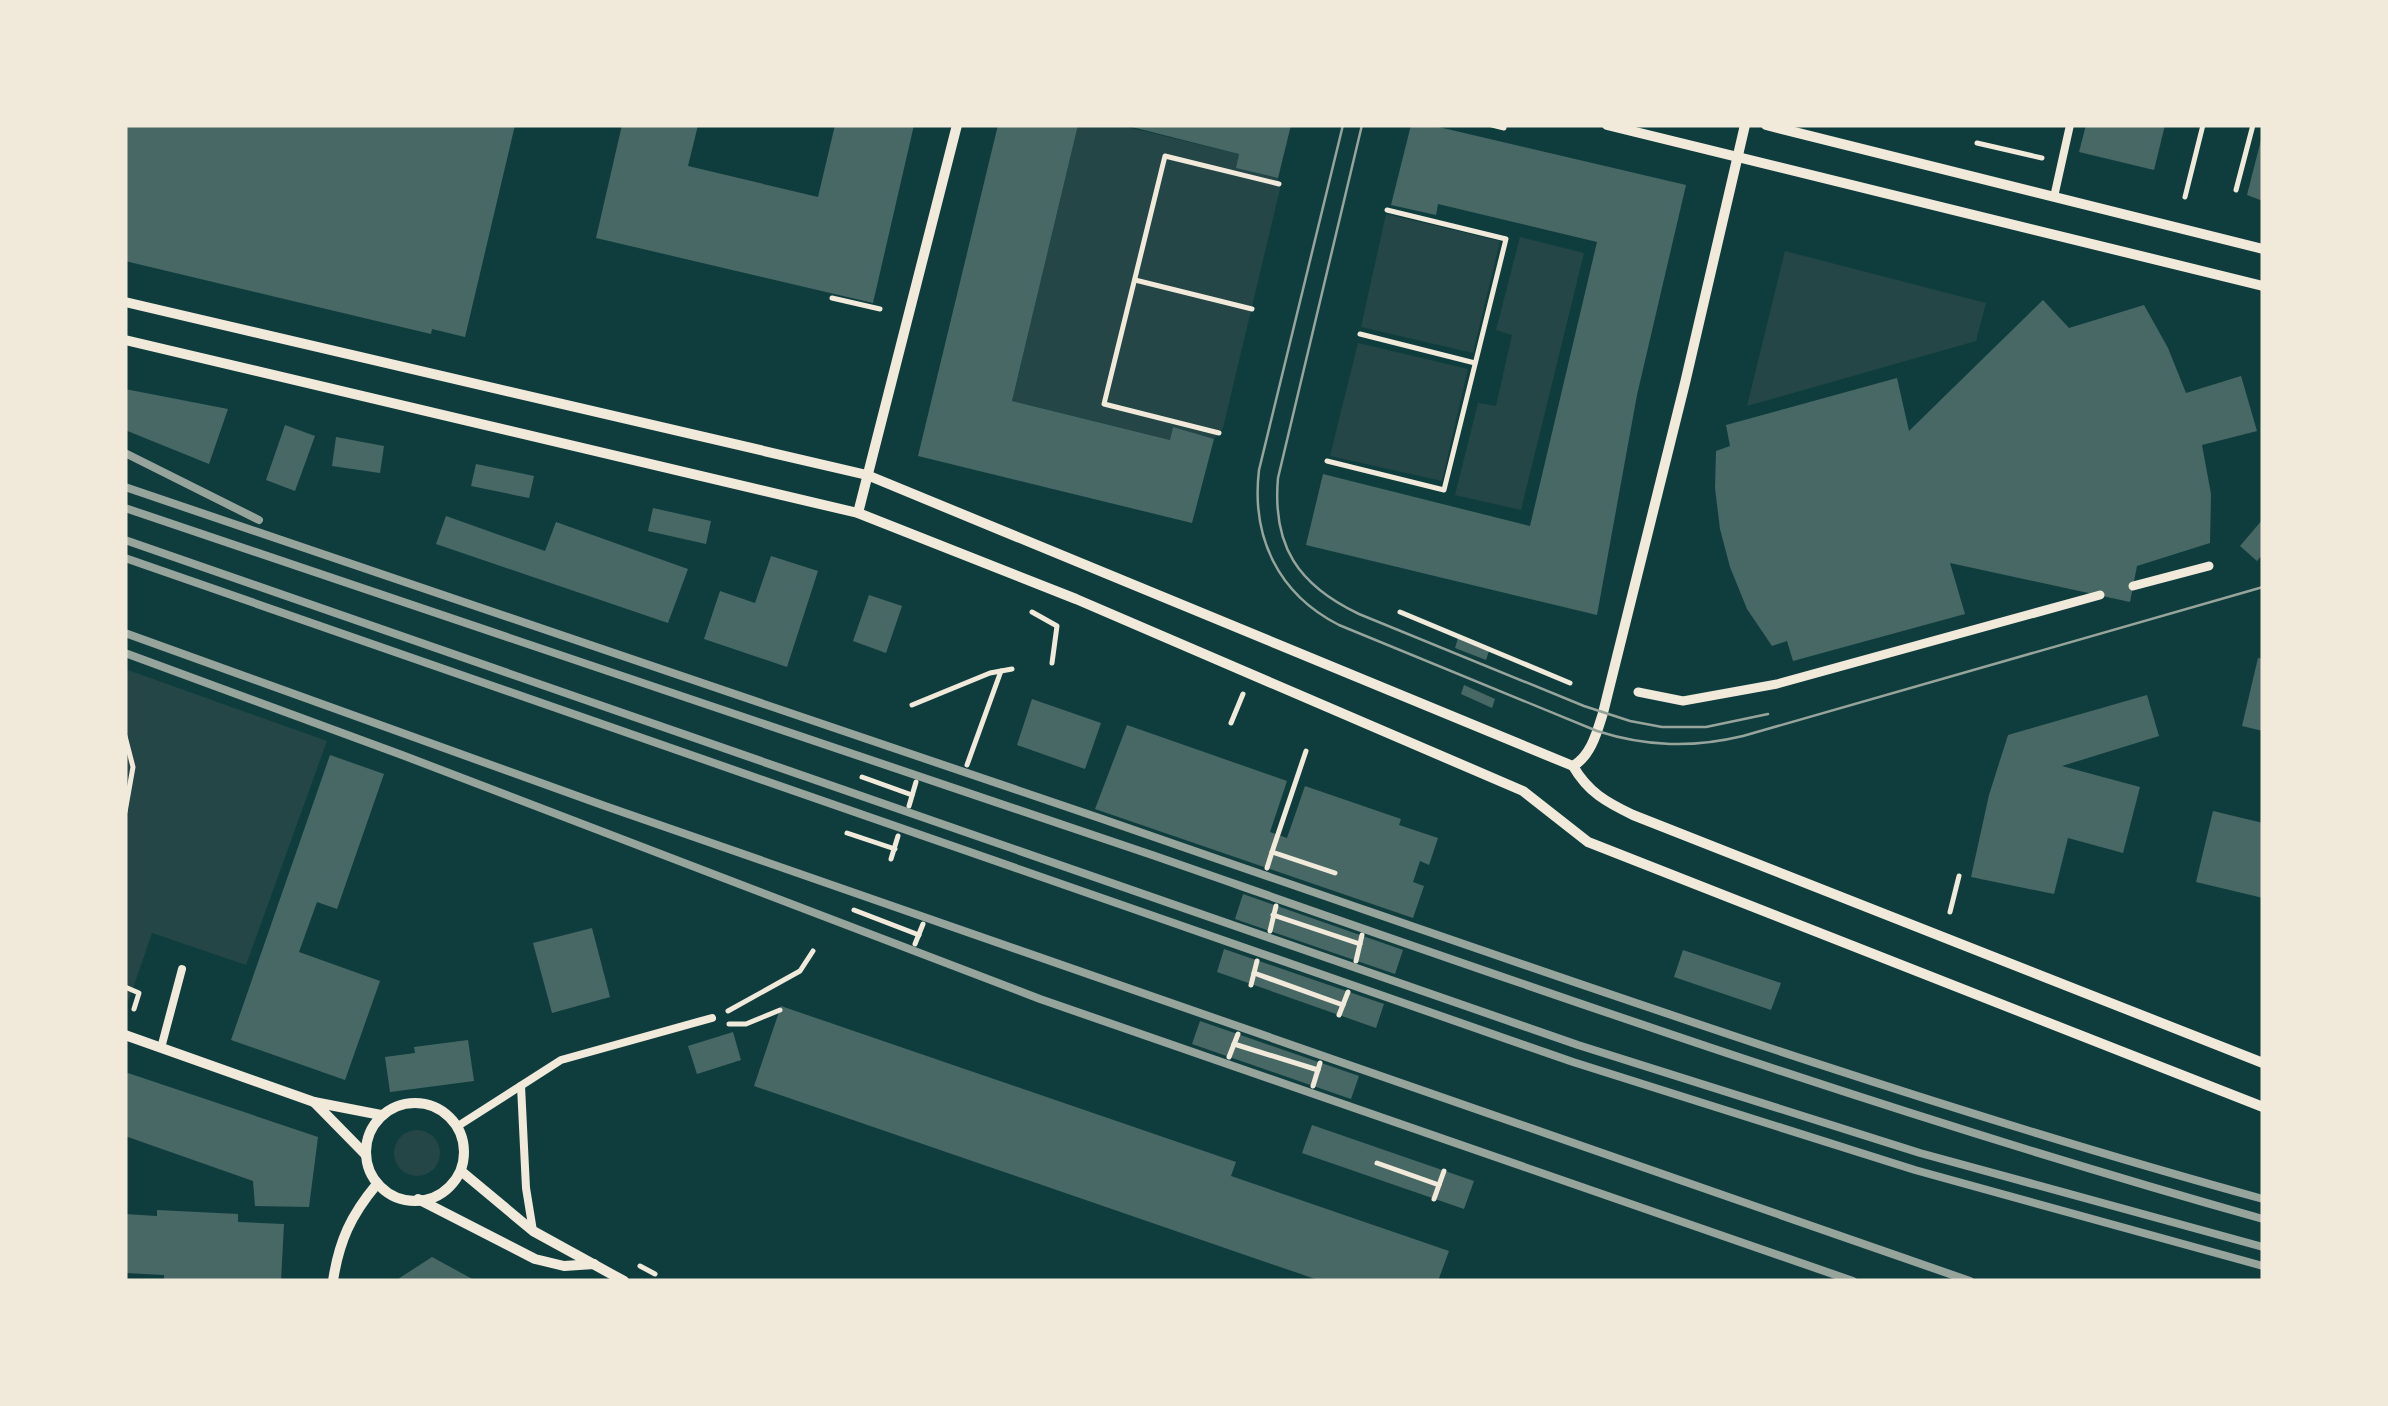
<svg xmlns="http://www.w3.org/2000/svg" width="2388" height="1406" font-family="Arial,sans-serif">
  <style>
    .green { fill: #244646 }
    .building { fill: #486865 }
    .lines { fill: none; stroke-linecap: round; stroke-linejoin: round }
    .path { stroke: #f1e9da; stroke-width: 5 }
    .service { stroke: #f1e9da; stroke-width: 8 }
    .pedestrian { stroke: #f1e9da; stroke-width: 9 }
    .minor { stroke: #f1e9da; stroke-width: 10 }
    .tram { stroke: #97a49c; stroke-width: 2.5 }
    .rail { stroke: #97a49c; stroke-width: 8 }
  </style>
  <rect width="100%" height="100%" fill="#0f3d3e"/>
  <g class="green">
    <polygon points="1078,125 1118,125 1239,154 1237,168 1278,178 1280,189 1223,428 1214,439 1173,427 1170,440 1012,401"/>
    <polygon points="1386,214 1500,241 1473,353 1361,327"/>
    <polygon points="1520,237 1584,253 1521,510 1455,495 1478,403 1496,406 1512,335 1496,330"/>
    <polygon points="1785,251 1986,303 1976,341 1747,406"/>
    <polygon points="1358,343 1468,369 1442,481 1330,456"/>
    <polygon points="125,669 327,741 246,965 152,933 129,1000 125,998"/>
    <circle cx="417" cy="1153" r="23"/>
  </g>
  <g class="building">
    <polygon points="125,125 515,125 465,337 432,329 431,334 125,261"/>
    <polygon points="622,125 698,125 688,166 818,197 835,125 914,125 873,303 596,238"/>
    <polygon points="998,125 1078,125 1012,401 1170,440 1173,427 1214,439 1192,523 918,456"/>
    <polygon points="1124,125 1291,125 1278,178 1236,168 1239,154"/>
    <polygon points="1411,125 1430,125 1686,185 1637,395 1597,615 1306,545 1323,474 1530,526 1597,242 1438,204 1436,215 1391,205"/>
    <polygon points="2086,125 2165,125 2154,170 2079,152"/>
    <polygon points="2262,136 2263,137 2263,201 2247,195"/>
    <polygon points="2043,300 2069,328 2144,305 2168,348 2186,393 2241,376 2257,431 2202,445 2211,494 2210,543 2137,566 2130,602 1950,563 1965,614 1793,661 1787,641 1772,646 1747,609 1730,567 1720,529 1715,488 1716,451 1730,446 1726,425 1897,378 1909,431"/>
    <polygon points="125,389 228,409 209,464 125,430"/>
    <polygon points="285,425 315,436 295,491 266,480"/>
    <polygon points="336,437 384,446 380,473 332,466"/>
    <polygon points="476,464 534,476 529,498 471,486"/>
    <polygon points="653,508 711,521 706,544 648,531"/>
    <polygon points="446,516 545,551 556,522 688,569 668,623 436,544"/>
    <polygon points="2263,519 2263,554 2257,561 2240,546"/>
    <polygon points="771,556 818,571 787,667 704,639 720,591 755,603"/>
    <polygon points="869,595 902,606 886,653 853,641"/>
    <polygon points="1458,638 1489,651 1486,660 1455,648"/>
    <polygon points="2258,658 2263,659 2263,731 2242,726"/>
    <polygon points="1464,685 1495,699 1492,708 1461,694"/>
    <polygon points="2147,695 2159,736 2062,766 2140,787 2123,853 2068,838 2054,894 1971,877 1989,795 2008,735"/>
    <polygon points="1032,699 1101,723 1085,769 1017,745"/>
    <polygon points="1127,725 1287,781 1270,832 1287,838 1305,786 1401,819 1399,825 1438,838 1429,865 1420,861 1413,882 1424,886 1413,918 1095,809"/>
    <polygon points="330,755 384,774 337,909 317,902 299,952 380,981 345,1080 231,1040"/>
    <polygon points="2213,811 2263,823 2263,898 2196,882"/>
    <polygon points="1243,894 1403,950 1395,974 1235,919"/>
    <polygon points="592,928 610,997 552,1013 533,943"/>
    <polygon points="1224,949 1384,1004 1376,1028 1217,972"/>
    <polygon points="1683,950 1781,983 1771,1010 1674,977"/>
    <polygon points="781,1006 1236,1162 1231,1176 1449,1251 1438,1281 1321,1281 754,1086"/>
    <polygon points="1200,1021 1359,1076 1351,1099 1192,1044"/>
    <polygon points="733,1032 741,1060 697,1074 688,1046"/>
    <polygon points="468,1040 474,1081 390,1092 385,1057 415,1053 414,1047"/>
    <polygon points="125,1072 318,1137 309,1207 255,1206 253,1181 125,1136"/>
    <polygon points="1312,1125 1474,1181 1464,1209 1302,1153"/>
    <polygon points="157,1210 238,1214 238,1222 284,1224 281,1281 164,1281 164,1275 125,1273 125,1214 157,1216"/>
    <polygon points="432,1257 476,1281 395,1281"/>
  </g>
  <g class="lines">
    <g class="path">
      <polyline points="1492,125 1504,128"/>
      <polyline points="1977,143 2042,158"/>
      <polyline points="2236,190 2253,125"/>
      <polyline points="2185,197 2203,125"/>
      <polyline points="1135,280 1252,309"/>
      <polyline points="832,298 880,309"/>
      <polyline points="1360,334 1475,363"/>
      <polyline points="1219,433 1104,404 1165,156 1279,184"/>
      <polyline points="1327,461 1444,490 1506,239 1387,210"/>
      <polyline points="1032,612 1057,626 1052,663"/>
      <polyline points="1400,612 1570,683"/>
      <polyline points="912,705 990,673 1012,669"/>
      <polyline points="1231,723 1243,694"/>
      <polyline points="125,736 133,767 125,812"/>
      <polyline points="1306,751 1272,852 1335,873"/>
      <polyline points="967,765 1001,671"/>
      <polyline points="862,777 912,795"/>
      <polyline points="909,806 916,782"/>
      <polyline points="847,833 895,849"/>
      <polyline points="891,859 898,836"/>
      <polyline points="1267,868 1272,852"/>
      <polyline points="854,910 919,935"/>
      <polyline points="1950,912 1959,876"/>
      <polyline points="1273,915 1360,944"/>
      <polyline points="1270,931 1276,906"/>
      <polyline points="915,944 923,924"/>
      <polyline points="1356,961 1362,935"/>
      <polyline points="1254,973 1343,1005"/>
      <polyline points="1251,985 1257,961"/>
      <polyline points="125,987 139,993 134,1009"/>
      <polyline points="728,1011 800,971 813,951"/>
      <polyline points="1339,1015 1348,992"/>
      <polyline points="729,1024 746,1024 780,1010"/>
      <polyline points="1234,1044 1318,1070"/>
      <polyline points="1229,1057 1238,1034"/>
      <polyline points="1313,1086 1320,1063"/>
      <polyline points="1377,1163 1439,1185"/>
      <polyline points="1434,1199 1444,1171"/>
      <polyline points="640,1266 655,1274"/>
    </g>
    <g class="service">
      <polyline points="2054,197 2070,125"/>
      <polyline points="161,1048 182,969"/>
      <polyline points="521,1086 526,1188 533,1231"/>
      <polyline points="458,1126 561,1060 712,1018"/>
    </g>
    <g class="pedestrian">
      <polyline points="2133,586 2209,566"/>
      <polyline points="1638,692 1683,701 1777,684 2100,595"/>
    </g>
    <g class="minor">
      <polyline points="1607,125 2263,286"/>
      <polyline points="1766,125 2263,249"/>
      <polyline points="125,302 867,475 1573,766"/>
      <polyline points="125,340 858,513 1076,599 1523,791 1588,842 2263,1107"/>
      <polyline points="858,513 957,125"/>
      <path d="M 1573,766 C 1588,792 1606,802 1633,815 L 2263,1063"/>
      <path d="M 1573,766 C 1591,756 1597,732 1603,713 L 1685,383 L 1745,125"/>
      <polyline points="125,1035 314,1102 381,1115"/>
      <polyline points="314,1102 366,1155"/>
      <circle cx="415" cy="1152" r="49"/>
      <polyline points="461,1171 533,1231 624,1281"/>
      <polyline points="418,1199 535,1259 564,1266 594,1264"/>
      <path d="M 333,1281 C 339,1241 351,1215 377,1184"/>
    </g>
    <g class="tram">
      <path d="M 1343,125 L 1259,470 C 1251,537 1278,594 1339,625 L 1597,731 C 1647,747 1693,748 1743,736 L 2263,587"/>
      <path d="M 1362,125 L 1278,478 C 1272,546 1298,585 1359,614 L 1584,706 L 1630,721 L 1662,727 L 1706,727 L 1768,714"/>
    </g>
    <g class="rail">
      <polyline points="125,453 259,520"/>
      <path d="M 125,487 C 494,610 862,735 1229,863 C 1572,981 1913,1103 2263,1199"/>
      <path d="M 125,508 C 468,624 812,738 1155,856 C 1522,984 1888,1114 2263,1219"/>
      <polyline points="125,540 1578,1045 1920,1153 2263,1247"/>
      <polyline points="125,558 1573,1062 1915,1170 2263,1266"/>
      <polyline points="125,633 605,806 1970,1281"/>
      <polyline points="125,653 402,755 1040,999 1853,1281"/>
    </g>
  </g>
  <rect width="2388" height="1406" fill="none" stroke="#f1e9da" stroke-width="255"/>
</svg>
